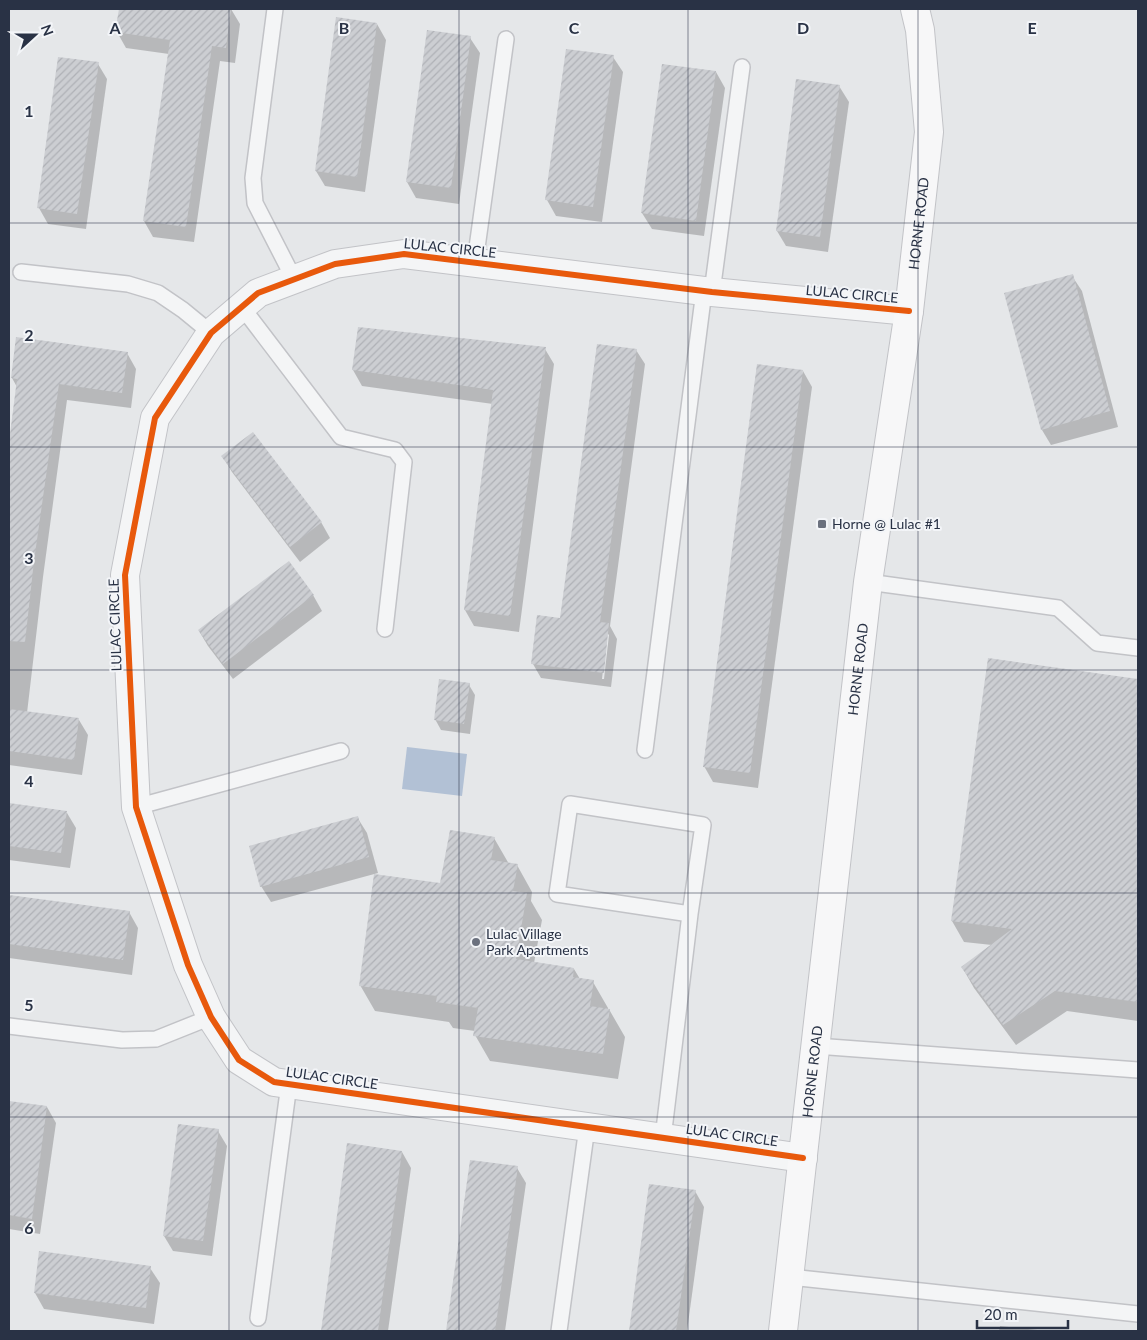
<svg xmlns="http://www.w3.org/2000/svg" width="1147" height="1340" font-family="Lato,sans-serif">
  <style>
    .water { fill: #b2c1d5 }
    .shadow { fill: #0003; fill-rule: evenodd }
    .building { fill: url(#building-hatch) }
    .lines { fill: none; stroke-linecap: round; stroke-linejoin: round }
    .lane-casing { stroke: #c2c3c7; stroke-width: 18 }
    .street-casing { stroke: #c2c3c7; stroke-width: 30 }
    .secondary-casing { stroke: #c2c3c7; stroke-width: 30 }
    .lane { stroke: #f4f5f6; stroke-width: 15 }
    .street { stroke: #f4f5f6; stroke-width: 28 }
    .secondary { stroke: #f7f7f8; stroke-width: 28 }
    .cycleway-casing { stroke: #f3f5f8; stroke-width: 9 }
    .cycleway { stroke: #e8590c; stroke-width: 6 }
    .grid { fill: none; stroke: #293245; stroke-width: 1; stroke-opacity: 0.55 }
    .poi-dot { fill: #6b717e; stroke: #f3f5f8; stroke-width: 2 }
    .labels { text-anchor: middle; stroke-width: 4; stroke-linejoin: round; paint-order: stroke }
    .street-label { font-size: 14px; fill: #293245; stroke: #f3f5f8 }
    .poi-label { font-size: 14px; fill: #293245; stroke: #f3f5f8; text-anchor: start }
    .grid-label { font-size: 16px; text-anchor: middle; font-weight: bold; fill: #293245; stroke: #f3f5f8; stroke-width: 4; stroke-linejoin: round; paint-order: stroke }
  </style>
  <defs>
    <pattern id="building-hatch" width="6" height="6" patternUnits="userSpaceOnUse" patternTransform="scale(1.25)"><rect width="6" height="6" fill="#ccced2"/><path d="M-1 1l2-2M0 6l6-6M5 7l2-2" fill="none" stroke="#afb1b6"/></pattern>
  </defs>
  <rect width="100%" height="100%" fill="#e5e7e9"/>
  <polygon class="water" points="407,747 467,754 462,796 402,789"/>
  <g class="shadow">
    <polygon points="120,9 231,9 240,24 235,63 220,61 194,242 153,237 144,221 169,54 126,48 117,32"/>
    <polygon points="377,24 386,40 365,192 325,186 316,171"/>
    <polygon points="470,38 480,53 459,204 416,198 407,182"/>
    <polygon points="613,57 623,72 602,222 556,216 547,200"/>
    <polygon points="98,64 107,79 86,229 48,224 39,208"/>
    <polygon points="716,72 725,88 704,236 652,229 642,213"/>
    <polygon points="839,86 849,102 828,252 786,246 777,231"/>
    <polygon points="1072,276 1082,291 1118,427 1051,445 1042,430"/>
    <polygon points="545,349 554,364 519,632 474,626 465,610 493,404 362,386 353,370"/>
    <path d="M 636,350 L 645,364 L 610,626 L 617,639 L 611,687 L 541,678 L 533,664 L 561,619 ZM 607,633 L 609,635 L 604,679 L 602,679 Z"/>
    <polygon points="127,353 136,369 131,408 67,400 43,577 27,713 79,720 88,735 82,775 9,765 9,451 17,387 12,378"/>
    <polygon points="803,371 812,387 758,788 713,782 704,766"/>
    <polygon points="223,457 321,522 330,538 300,562 232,472"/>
    <polygon points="313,595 322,611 233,679 208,646 199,631"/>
    <polygon points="989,659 1138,680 1138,1021 1067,1011 1016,1045 974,988 962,967 992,945 964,942 952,921"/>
    <polygon points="469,685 475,695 470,734 441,730 435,719"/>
    <polygon points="9,805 67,813 76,828 70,868 9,860"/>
    <polygon points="357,817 367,833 378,873 271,902 261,886"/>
    <polygon points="494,838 509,864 517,865 532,892 531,901 542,920 534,963 574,969 580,979 593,982 608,1008 608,1010 610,1011 625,1037 618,1079 490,1061 475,1035 475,1031 453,1028 449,1022 375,1011 360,985 441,884"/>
    <polygon points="9,896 129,912 138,928 132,975 9,958"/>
    <polygon points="9,1102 47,1107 56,1123 40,1234 9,1229"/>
    <polygon points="218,1131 227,1146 212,1256 173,1251 164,1236"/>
    <polygon points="348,1144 402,1152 411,1168 388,1331 322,1331"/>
    <polygon points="471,1161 517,1168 526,1183 505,1331 448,1331"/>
    <polygon points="650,1185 695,1191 704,1207 687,1331 630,1331"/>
    <polygon points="150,1268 160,1283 154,1324 44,1309 35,1293"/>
    <polygon points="1000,1326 1047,1331 999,1331"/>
  </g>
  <g class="building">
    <polygon points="119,9 231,9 226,48 212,46 186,227 143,221 170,40 115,32"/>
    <polygon points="336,17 377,23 357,177 315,171"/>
    <polygon points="427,30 471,36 451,188 406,182"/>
    <polygon points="566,49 614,55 593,207 545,200"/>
    <polygon points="58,57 99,62 77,214 37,208"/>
    <polygon points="662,64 716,71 696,221 641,213"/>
    <polygon points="796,79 840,85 820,237 776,231"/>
    <polygon points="1073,274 1110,411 1041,430 1004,293"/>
    <polygon points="358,327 546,347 510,616 464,610 493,390 352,370"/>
    <polygon points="16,337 128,352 122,393 59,384 34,561 25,642 9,641 9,442 17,379 11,378"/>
    <polygon points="597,344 637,349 600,622 609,623 604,673 531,664 537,615 560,618"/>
    <polygon points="757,364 803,370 750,773 703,767"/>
    <polygon points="253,432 322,522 290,547 221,456"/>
    <polygon points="289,561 314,595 223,664 198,630"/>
    <polygon points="988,658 1138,679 1138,1002 1055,991 1003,1025 961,967 1012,929 951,921"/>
    <polygon points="439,679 470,683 464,724 434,720"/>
    <polygon points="9,709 79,718 74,760 9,751"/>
    <polygon points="9,803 67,811 61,853 9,846"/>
    <polygon points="358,816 369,857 260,887 249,846"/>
    <polygon points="450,830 495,837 491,860 518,864 513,891 527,893 516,959 574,968 573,977 594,980 590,1006 610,1009 603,1054 473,1036 478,1008 436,1002 437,996 359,986 374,874 440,883"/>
    <polygon points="9,895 130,911 123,960 9,944"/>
    <polygon points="9,1101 47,1106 32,1219 9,1215"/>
    <polygon points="178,1124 219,1129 203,1241 163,1236"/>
    <polygon points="347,1143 402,1151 378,1331 321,1331"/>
    <polygon points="470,1160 518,1166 495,1331 446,1331"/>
    <polygon points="649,1184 696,1190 676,1331 629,1331"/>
    <polygon points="39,1251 151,1266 146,1308 34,1293"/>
  </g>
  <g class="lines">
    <g class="lane-casing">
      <g id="lane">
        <polyline points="275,9 253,178 255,203 294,279"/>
        <polyline points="475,262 506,39"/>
        <polyline points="21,272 128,284 158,293 183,310 211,333"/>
        <polyline points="712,292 742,67"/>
        <polyline points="242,307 341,437 395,450 404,462 385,629"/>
        <polyline points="868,582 1058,608 1097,643 1138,648"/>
        <polyline points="645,750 704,291"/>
        <polyline points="136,807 341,751"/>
        <polyline points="9,1026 122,1040 156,1039 211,1017"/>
        <polyline points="816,1046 1138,1070"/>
        <polyline points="663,1138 690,914 703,825 570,804 557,894 690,914"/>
        <polyline points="790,1277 1138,1314"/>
        <polyline points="258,1318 289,1084"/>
        <polyline points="559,1331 587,1127"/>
      </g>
    </g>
    <g class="street-casing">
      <polyline id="street" points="803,1158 274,1082 239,1060 211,1017 188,965 136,807 125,575 155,418 211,333 258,293 335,264 404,254 712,292 909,311"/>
    </g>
    <g class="secondary-casing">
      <g id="secondary">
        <path id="s1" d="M 783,1331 L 868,582 L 909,311 L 929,132 L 920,30 L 915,9"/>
      </g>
    </g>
    <use href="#lane" class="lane"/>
    <use href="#street" class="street"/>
    <use href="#secondary" class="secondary"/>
    <g class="cycleway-casing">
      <polyline id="cycleway" points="803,1158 274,1082 239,1060 211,1017 188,965 136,807 125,575 155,418 211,333 258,293 335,264 404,254 712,292 909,311"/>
    </g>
    <use href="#cycleway" class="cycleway"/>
  </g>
  <path class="grid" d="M 229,9 L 229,1331M 459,9 L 459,1331M 688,9 L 688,1331M 918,9 L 918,1331M 9,223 L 1138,223M 9,447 L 1138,447M 9,670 L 1138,670M 9,893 L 1138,893M 9,1117 L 1138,1117"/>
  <g class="poi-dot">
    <rect x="817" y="519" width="10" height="10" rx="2.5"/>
    <circle cx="476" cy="942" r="5"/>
  </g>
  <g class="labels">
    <g class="street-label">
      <text dy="5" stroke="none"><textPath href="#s1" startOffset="1116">HORNE ROAD</textPath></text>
      <text transform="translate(450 248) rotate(6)" y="5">LULAC CIRCLE</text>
      <text transform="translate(852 294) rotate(5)" y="5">LULAC CIRCLE</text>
      <text transform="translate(115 625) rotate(-92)" y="5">LULAC CIRCLE</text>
      <text dy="5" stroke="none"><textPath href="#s1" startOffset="666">HORNE ROAD</textPath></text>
      <text dy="5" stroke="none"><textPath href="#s1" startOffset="261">HORNE ROAD</textPath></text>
      <text transform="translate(332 1078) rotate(8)" y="5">LULAC CIRCLE</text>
      <text transform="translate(732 1135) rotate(8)" y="5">LULAC CIRCLE</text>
    </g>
    <g class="poi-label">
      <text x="832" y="529">Horne @ Lulac #1</text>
      <text x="486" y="939">Lulac Village<tspan x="486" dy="16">Park Apartments</tspan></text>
    </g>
  </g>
  <g class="grid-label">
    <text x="115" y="34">A</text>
    <text x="344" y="34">B</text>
    <text x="574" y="34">C</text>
    <text x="803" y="34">D</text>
    <text x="1032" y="34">E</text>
    <text x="29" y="117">1</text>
    <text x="29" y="341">2</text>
    <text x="29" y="564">3</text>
    <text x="29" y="787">4</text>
    <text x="29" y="1011">5</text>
    <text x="29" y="1234">6</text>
  </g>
  <rect width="1147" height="1340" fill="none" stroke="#293245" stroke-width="20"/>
  <g transform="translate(35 35) rotate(69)" stroke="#f3f5f8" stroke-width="4" paint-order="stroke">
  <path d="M0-4L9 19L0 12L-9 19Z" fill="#293245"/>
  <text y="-8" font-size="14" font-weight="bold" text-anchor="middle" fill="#293245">N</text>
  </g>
  <path d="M977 1320v8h91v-8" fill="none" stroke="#293245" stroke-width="2.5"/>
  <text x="984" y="1320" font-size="15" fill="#293245" stroke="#f3f5f8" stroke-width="4" paint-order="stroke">20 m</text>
</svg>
